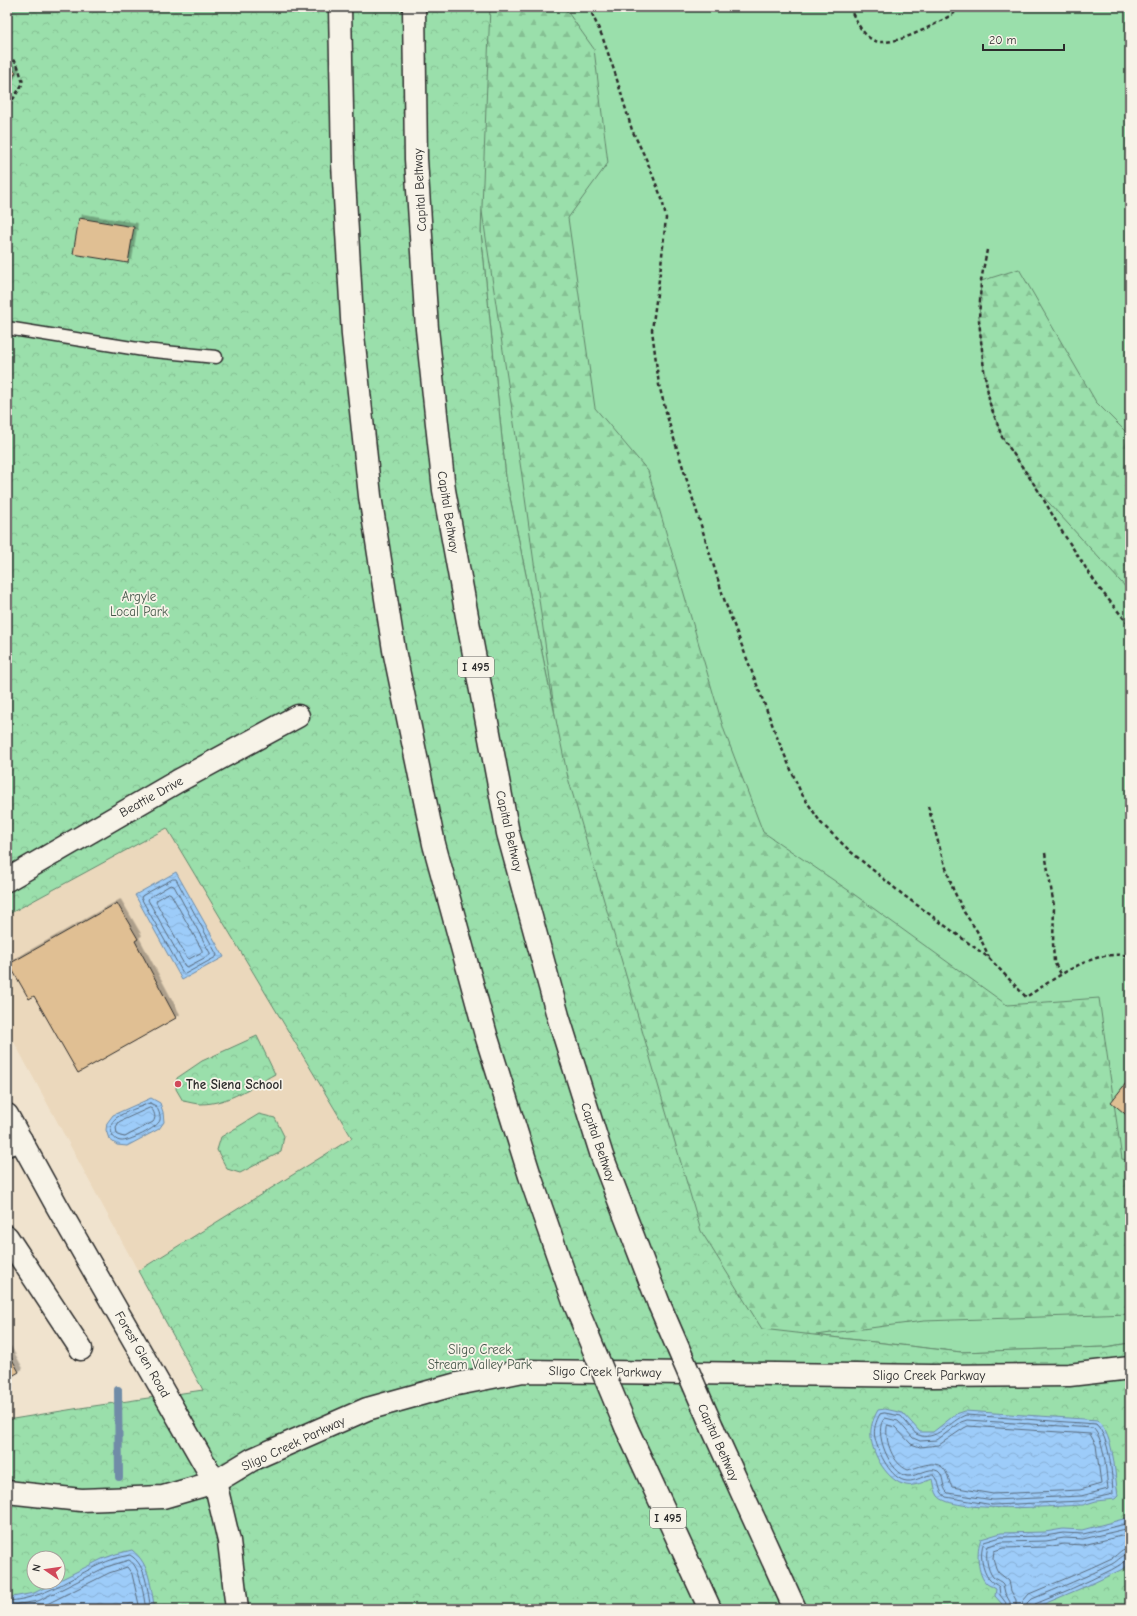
<svg xmlns="http://www.w3.org/2000/svg" width="1137" height="1616" font-family="'Comic Neue',sans-serif">
  <style>
    .built { fill: #ebd8bc }
    .grass { fill: #9adfab; stroke: #62856b }
    .forest { fill: url(#forest-firs); stroke: #62856b }
    .park { fill: url(#park-crowns); stroke: #62856b; fill-rule: evenodd }
    .water { fill: url(#water-waves); stroke: #6f8ca7 }
    .lines { fill: none; stroke-linecap: round; stroke-linejoin: round }
    .shore { stroke: #596b7d; stroke-width: 1 }
    .stream { stroke: #6f8ca7; stroke-width: 8 }
    .building { fill: #e0bf93; stroke: #2b2b2b; filter: url(#shadow) }
    .lane-casing { stroke: #2b2b2b; stroke-width: 15 }
    .street-casing { stroke: #2b2b2b; stroke-width: 25 }
    .secondary-casing { stroke: #2b2b2b; stroke-width: 25 }
    .highway-casing { stroke: #2b2b2b; stroke-width: 25 }
    .path { stroke: #2b2b2b; stroke-width: 2.5; stroke-dasharray: 4 3; stroke-linecap: butt }
    .lane { stroke: #f7f3e8; stroke-width: 12 }
    .street { stroke: #f7f3e8; stroke-width: 22 }
    .secondary { stroke: #f7f3e8; stroke-width: 22 }
    .highway { stroke: #f7f3e8; stroke-width: 22 }
    .highway-bridge-casing { stroke: #2b2b2b; stroke-width: 25; stroke-linecap: butt }
    .highway-bridge { stroke: #f7f3e8; stroke-width: 22 }
    .poi-dot { fill: #d1495b; stroke: #f7f3e8; stroke-width: 1.5 }
    .labels { text-anchor: middle; stroke-width: 3.5; stroke-linejoin: round; paint-order: stroke }
    .shield { fill: #f7f3e8; stroke: #686764; stroke-width: 1 }
    .shield-label { font-size: 12px; font-weight: bold; fill: #2b2b2b }
    .street-label { font-size: 13px; fill: #2b2b2b; stroke: #f7f3e8 }
    .park-label { font-size: 13px; fill: #47584b; stroke: #f7f3e8 }
    .poi-label { font-size: 13px; font-weight: bold; fill: #2b2b2b; stroke: #f7f3e8; text-anchor: start }
  </style>
  <defs>
    <pattern id="forest-firs" width="22" height="20" patternUnits="userSpaceOnUse"><rect width="22" height="20" fill="#9adfab"/><path d="M5 1l3.5 6h-7zM16 11l3.5 6h-7z" fill="#85c093"/></pattern>
    <pattern id="park-crowns" width="20" height="18" patternUnits="userSpaceOnUse"><rect width="20" height="18" fill="#9adfab"/><path d="M2 6a3 3 0 1 1 6 0M12 15a3 3 0 1 1 6 0" fill="none" stroke="#85c093"/></pattern>
    <pattern id="water-waves" width="16" height="10" patternUnits="userSpaceOnUse"><rect width="16" height="10" fill="#9dccf9"/><path d="M0 5q4-4 8 0t8 0" fill="none" stroke="#87afd6"/></pattern>
    <filter id="shadow"><feDropShadow dx="3.5" dy="-3.5" stdDeviation="0" flood-color="#0004"/></filter>
  </defs>
  <rect width="100%" height="100%" fill="#f0e3ce"/>
  <filter id="ink" filterUnits="userSpaceOnUse"><feTurbulence type="fractalNoise" baseFrequency=".025" numOctaves="2"/><feDisplacementMap in="SourceGraphic" scale="8" xChannelSelector="R" yChannelSelector="G"/><feConvolveMatrix kernelMatrix="1 2 1 2 8 2 1 2 1" color-interpolation-filters="sRGB"/></filter>
  <g filter="url(#ink)">
    <polygon class="built" points="167,828 352,1139 138,1271 7,1029 7,915"/>
    <polygon class="grass" points="490,7 1130,7 1130,1343 1105,1347 961,1352 762,1329 568,778 506,478 481,232"/>
    <g class="forest">
      <polygon points="464,7 564,7 594,49 608,163 568,218 595,408 648,471 724,730 763,832 848,890 1007,1005 1099,998 1122,1159 1130,1161 1130,1314 924,1321 739,1345 582,911 522,476 460,66"/>
      <polygon points="1019,269 1096,402 1130,436 1130,592 1040,493 1002,437 990,404 984,370 979,320 981,281"/>
    </g>
    <g class="park">
      <path d="M 7,7 L 490,7 L 481,232 L 506,478 L 568,778 L 701,1231 L 762,1329 L 961,1352 L 1105,1347 L 1130,1343 L 1130,1609 L 7,1609 L 7,1420 L 80,1408 L 203,1390 L 138,1271 L 352,1138 L 167,828 L 7,915 ZM 34,1558 L 58,1558 L 58,1582 L 34,1582 Z"/>
      <path d="M 257,1036 L 275,1074 C 253,1086 228,1104 201,1104 C 195,1104 189,1102 183,1101 L 176,1089 L 177,1078 L 202,1061 Z"/>
      <polygon points="259,1114 275,1118 284,1136 281,1152 240,1173 227,1169 217,1150 221,1137"/>
    </g>
    <g class="water">
      <polygon points="176,872 224,957 182,980 135,895"/>
      <polygon points="151,1098 160,1103 163,1112 164,1122 159,1129 127,1146 117,1145 109,1139 106,1130 107,1123 113,1115"/>
      <path d="M 885,1409 L 903,1413 L 920,1432 L 933,1432 L 956,1414 L 965,1411 L 1098,1420 C 1115,1440 1114,1470 1118,1496 L 1115,1499 L 1096,1501 L 1083,1505 C 1058,1506 952,1514 938,1496 C 935,1492 934,1483 933,1479 C 925,1481 914,1487 906,1485 C 888,1482 872,1454 871,1437 C 870,1427 873,1419 878,1410 Z"/>
      <path d="M 1127,1518 L 1130,1519 L 1130,1560 L 1125,1568 L 1089,1585 L 1032,1609 L 1000,1609 L 1002,1604 L 995,1596 L 996,1589 C 993,1587 990,1586 987,1584 C 977,1575 976,1550 981,1539 L 1001,1533 L 1045,1532 L 1063,1529 L 1082,1530 Z"/>
      <path d="M 132,1550 C 151,1565 150,1587 155,1609 L 7,1609 L 7,1598 L 34,1593 L 102,1559 L 116,1554 Z"/>
    </g>
    <g class="lines">
      <g class="shore">
        <polygon points="173,879 176,879 217,955 216,957 185,974 183,973 141,898 142,896"/>
        <polygon points="171,885 174,886 210,953 210,955 187,967 185,966 148,900 149,898"/>
        <polygon points="169,893 171,894 202,950 202,952 189,959 187,958 156,902 157,900"/>
        <path d="M 150,1103 L 156,1106 C 158,1110 161,1115 160,1120 C 158,1128 128,1142 121,1141 C 110,1140 108,1124 116,1118 C 124,1112 140,1107 150,1103 Z"/>
        <path d="M 150,1108 L 152,1109 C 155,1114 156,1118 153,1122 L 125,1137 L 120,1136 L 117,1134 L 116,1127 L 119,1122 Z"/>
        <path d="M 885,1413 L 901,1416 L 916,1434 C 936,1444 950,1420 966,1415 L 1096,1424 C 1110,1438 1112,1474 1113,1494 L 1082,1501 L 993,1505 L 946,1497 C 937,1491 941,1482 934,1475 C 925,1474 916,1482 907,1481 C 891,1480 878,1452 875,1438 C 873,1430 876,1421 880,1414 Z"/>
        <path d="M 885,1418 L 898,1421 L 913,1438 L 920,1441 L 937,1440 L 961,1422 L 967,1420 L 1093,1428 C 1105,1440 1106,1473 1108,1489 L 1081,1496 L 993,1500 L 948,1493 C 941,1488 945,1476 938,1471 C 929,1466 917,1477 908,1476 C 891,1476 871,1429 885,1418 Z"/>
        <path d="M 888,1425 L 895,1427 L 911,1444 L 920,1447 L 939,1445 L 964,1428 L 968,1426 L 1090,1434 L 1096,1445 L 1101,1484 L 1080,1490 L 993,1494 L 952,1487 C 949,1483 949,1477 946,1472 C 938,1457 920,1467 908,1470 C 893,1464 885,1442 887,1427 Z"/>
        <path d="M 7,1601 C 55,1599 86,1562 130,1555 C 147,1565 147,1591 151,1609"/>
        <path d="M 7,1606 L 38,1601 L 106,1567 L 129,1560 C 141,1567 143,1595 146,1609"/>
        <polyline points="31,1609 41,1607 109,1573 127,1567 132,1574 140,1609"/>
        <path d="M 1004,1609 L 1006,1603 L 1000,1595 L 999,1587 C 996,1584 992,1583 989,1579 C 982,1571 979,1552 984,1542 L 1001,1537 L 1045,1536 L 1063,1533 L 1083,1534 L 1130,1523"/>
        <path d="M 1010,1609 L 1010,1602 L 1005,1593 L 1003,1584 C 1001,1581 996,1580 993,1577 C 987,1570 985,1554 988,1546 L 1002,1542 L 1046,1541 L 1064,1538 L 1083,1539 L 1130,1528"/>
        <polyline points="1016,1609 1016,1600 1011,1591 1009,1581 998,1572 996,1568 993,1558 994,1551 1003,1548 1046,1547 1064,1544 1083,1545 1130,1534"/>
        <path d="M 1021,1609 L 1023,1601 L 1029,1594 C 1057,1582 1085,1571 1112,1558 C 1119,1554 1121,1548 1130,1548"/>
        <path d="M 1027,1609 L 1028,1603 L 1032,1599 C 1059,1588 1086,1577 1112,1564 C 1118,1561 1122,1554 1130,1554"/>
        <path d="M 1032,1609 L 1035,1604 C 1060,1594 1085,1583 1109,1571 C 1114,1569 1128,1559 1130,1559"/>
      </g>
      <polyline class="stream" points="118,1390 119,1477"/>
    </g>
    <g class="building">
      <polygon points="7,67 16,72 7,88"/>
      <polygon points="79,218 134,227 128,263 73,254"/>
      <polygon points="117,903 138,939 135,941 176,1018 78,1073 34,996 29,999 9,964"/>
      <polygon points="1130,1078 1130,1118 1111,1102"/>
      <polygon points="7,1350 19,1372 7,1379"/>
    </g>
    <g class="lines">
      <g class="lane-casing">
        <polyline id="lane" points="7,328 144,350 216,357"/>
      </g>
      <g class="street-casing">
        <g id="street">
          <polyline points="7,880 178,781 298,716"/>
          <polyline points="7,1145 21,1140"/>
          <polyline points="7,1237 81,1349"/>
        </g>
      </g>
      <g class="secondary-casing">
        <g id="secondary">
          <polyline points="7,1115 57,1206 215,1482 229,1541 237,1609"/>
          <polyline points="7,1492 81,1500 163,1497 215,1482 253,1459 367,1409 457,1384 523,1371 932,1376 1069,1375 1130,1368"/>
        </g>
      </g>
      <g class="highway-casing">
        <g id="highway">
          <polyline points="340,7 343,163 353,335 370,496 394,650 434,844 486,1035 530,1176 574,1302"/>
          <polyline points="414,7 416,159 427,329 444,490 471,638 508,833 558,1016 602,1156 659,1304"/>
          <polyline points="626,1427 710,1609"/>
          <polyline points="713,1429 795,1609"/>
        </g>
      </g>
      <g class="path">
        <path d="M 589,7 L 602,36 L 615,73 L 632,130 L 647,161 L 662,199 L 666,218 L 661,265 L 652,330 L 659,385 L 669,423 L 725,602 L 779,742 L 801,793 L 821,823 L 851,852 L 902,894 L 989,958 L 1026,997 C 1055,979 1093,948 1130,956"/>
        <path d="M 849,7 C 855,18 862,36 875,41 C 896,48 946,19 964,7"/>
        <polyline points="7,56 17,63 23,83 7,109"/>
        <polyline points="987,250 981,281 979,320 984,370 990,404 1002,437 1040,493 1061,530 1099,588 1130,626"/>
        <polyline points="928,806 942,856 953,889 964,912 977,931 989,957"/>
        <polyline points="1045,853 1054,906 1053,943 1054,962 1061,974"/>
      </g>
      <use href="#lane" class="lane"/>
      <use href="#street" class="street"/>
      <use href="#secondary" class="secondary"/>
      <use href="#highway" class="highway"/>
      <g class="highway-bridge-casing">
        <g id="highway-bridge">
          <polyline points="574,1302 626,1427"/>
          <polyline points="659,1304 713,1429"/>
        </g>
      </g>
      <use href="#highway-bridge" class="highway-bridge"/>
    </g>
  </g>
  <circle class="poi-dot" cx="178" cy="1084" r="4"/>
  <g class="labels">
    <g class="shield">
      <rect x="458" y="657" width="36" height="20" rx="3"/>
      <rect x="650" y="1508" width="36" height="20" rx="3"/>
    </g>
    <g class="shield-label">
      <text x="476" y="671">I 495</text>
      <text x="668" y="1522">I 495</text>
    </g>
    <g class="street-label">
      <text transform="translate(419 190) rotate(-93)" y="5">Capital Beltway</text>
      <text transform="translate(449 512) rotate(81)" y="5">Capital Beltway</text>
      <text transform="translate(151 796) rotate(-29)" y="5">Beattie Drive</text>
      <text transform="translate(510 831) rotate(77)" y="5">Capital Beltway</text>
      <text transform="translate(599 1142) rotate(71)" y="5">Capital Beltway</text>
      <text transform="translate(143 1354) rotate(60)" y="5">Forest Glen Road</text>
      <text transform="translate(605 1371) rotate(1)" y="5">Sligo Creek Parkway</text>
      <text x="929" y="1380">Sligo Creek Parkway</text>
      <text transform="translate(719 1442) rotate(66)" y="5">Capital Beltway</text>
      <text transform="translate(293 1443) rotate(-25)" y="5">Sligo Creek Parkway</text>
    </g>
    <g class="park-label">
      <text x="139" y="601">Argyle<tspan x="139" dy="15">Local Park</tspan></text>
      <text x="480" y="1354">Sligo Creek<tspan x="480" dy="15">Stream Valley Park</tspan></text>
    </g>
    <g class="poi-label">
      <text x="186" y="1089">The Siena School</text>
    </g>
  </g>
  <rect width="1137" height="1616" fill="none" stroke="#f7f3e8" stroke-width="24"/>
  <rect x="12" y="12" width="1113" height="1592" fill="none" stroke="#2b2b2b" stroke-width="1.5" filter="url(#ink)"/>
  <g transform="translate(46 1570) rotate(283)"><circle r="19" fill="#f7f3e8" stroke="#a5a39c"/>
  <path d="M0-3L7 15L0 10L-7 15Z" fill="#d1495b"/>
  <text y="-6" font-size="11" font-weight="bold" text-anchor="middle" fill="#2b2b2b">N</text>
  </g>
  <path d="M983 44v6h81v-6" fill="none" stroke="#2b2b2b" stroke-width="2"/>
  <text x="989" y="44" font-size="12" fill="#2b2b2b" stroke="#f7f3e8" stroke-width="3" paint-order="stroke">20 m</text>
</svg>
